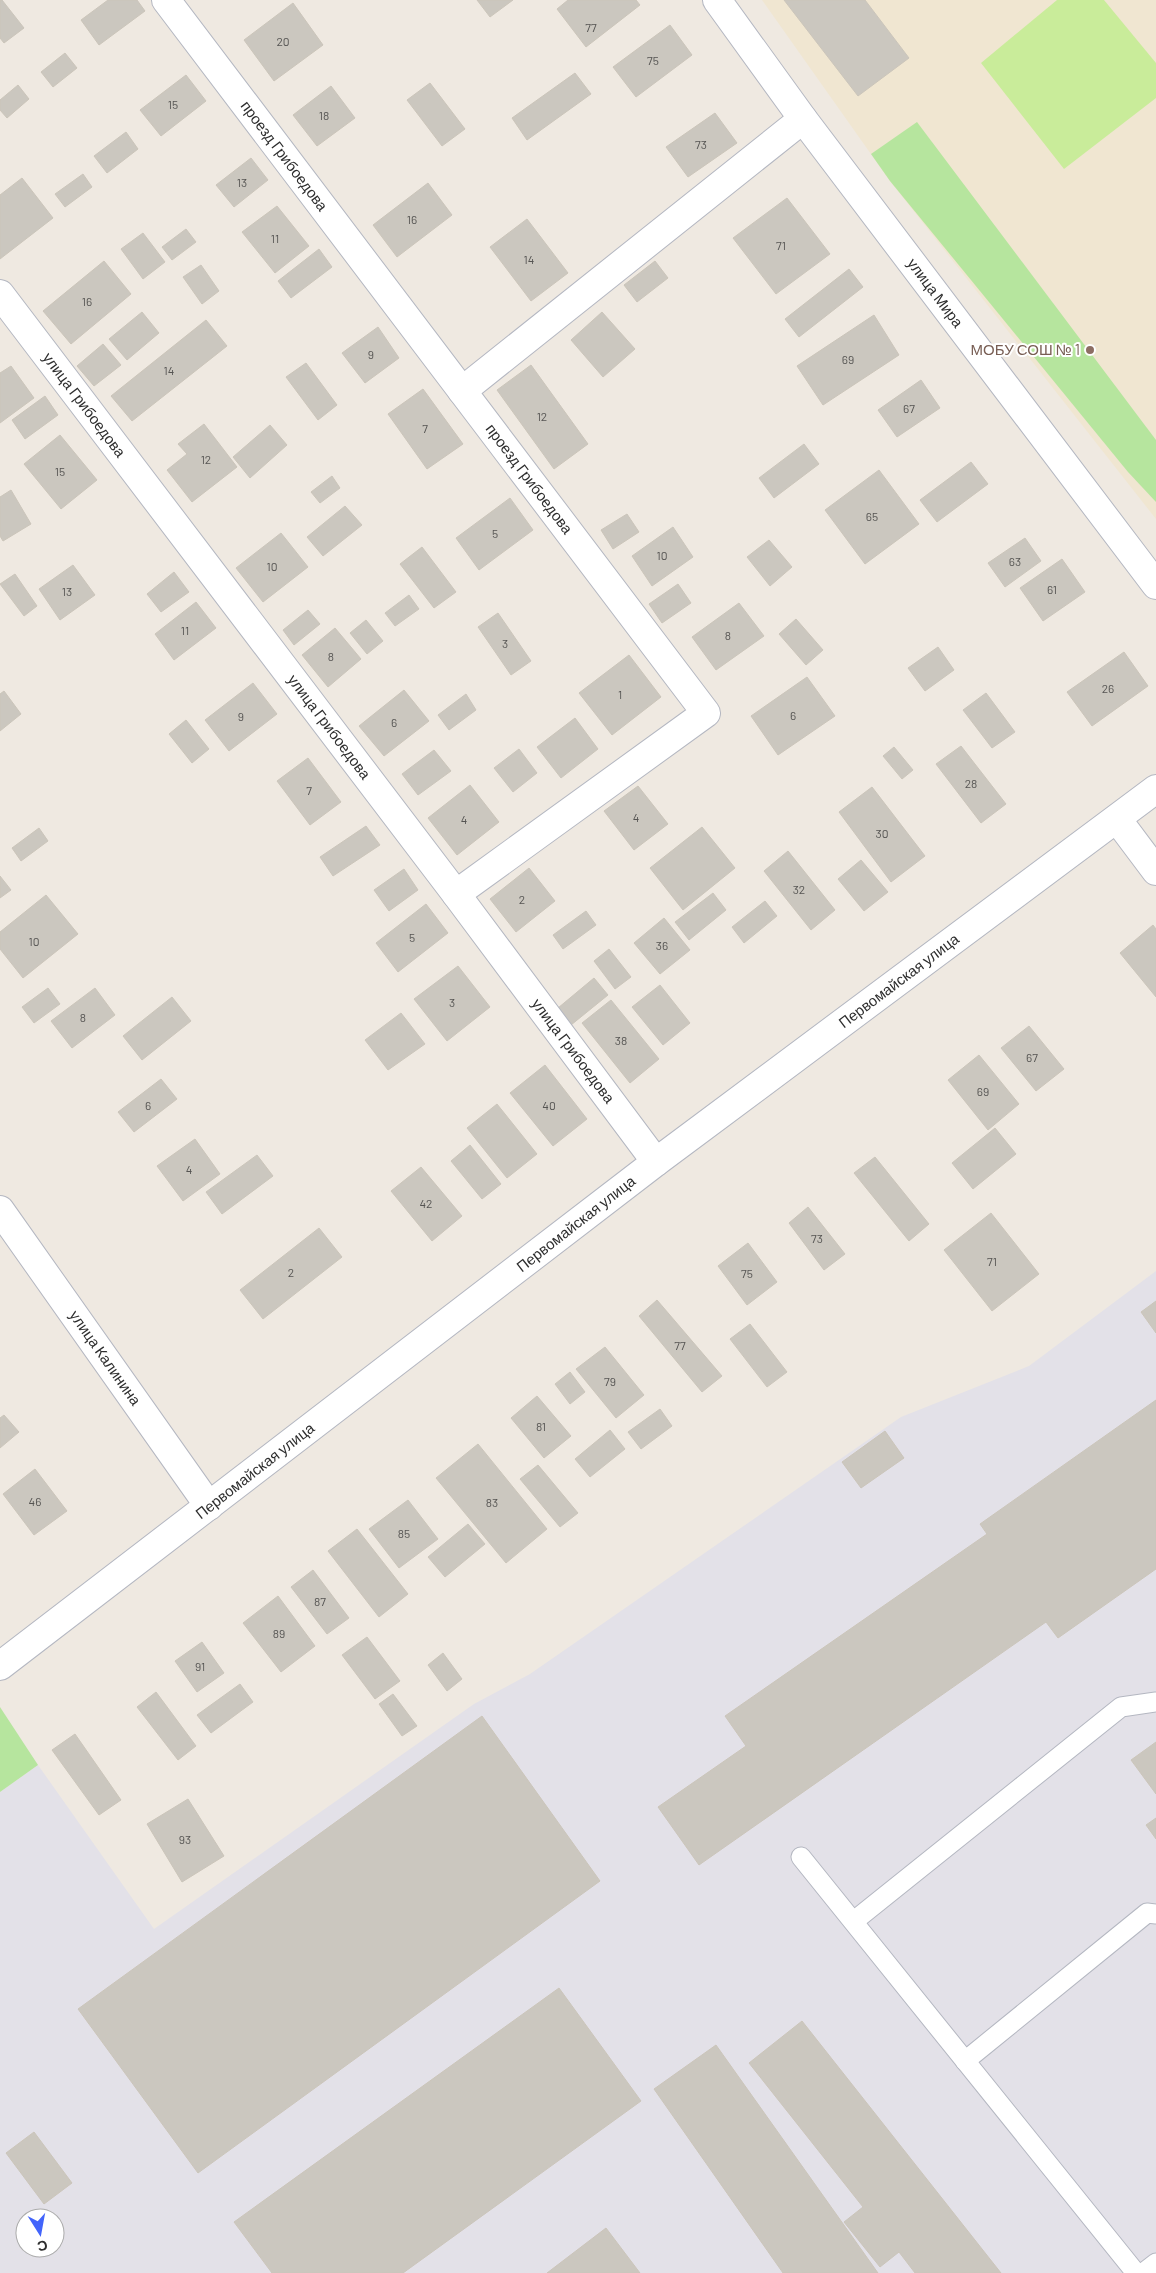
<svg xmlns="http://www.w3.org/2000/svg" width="1156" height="2273" font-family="Barlow,sans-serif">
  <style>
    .industrial { fill: #e3e1e8; fill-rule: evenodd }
    .education { fill: #f0e6d1 }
    .green { fill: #b6e59e }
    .pitch { fill: #c9ec9a }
    .building { fill: #cbc7bf; stroke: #cbc5ba }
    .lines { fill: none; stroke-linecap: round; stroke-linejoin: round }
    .lane-casing { stroke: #b4b7c1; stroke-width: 21 }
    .street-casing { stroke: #b4b7c1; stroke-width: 30 }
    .secondary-casing { stroke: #b4b7c1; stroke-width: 30 }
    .lane { stroke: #fff; stroke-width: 19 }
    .street { stroke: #fff; stroke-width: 28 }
    .secondary { stroke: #fff; stroke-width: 28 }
    .education-dot { fill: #8d6e63; stroke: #fff; stroke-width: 2 }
    .labels { text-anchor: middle; stroke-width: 4; stroke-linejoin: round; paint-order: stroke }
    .number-label { font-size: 12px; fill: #555452 }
    .street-label { font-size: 15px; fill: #2e2e2e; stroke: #fff }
    .education-label { font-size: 15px; fill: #785e54; stroke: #fff; text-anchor: end }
  </style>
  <rect width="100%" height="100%" fill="#efe9e1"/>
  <path class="industrial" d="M 1156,1271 L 1156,2273 L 0,2273 L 0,1792 L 38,1765 L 154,1929 L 474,1704 L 530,1674 L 901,1417 L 1029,1366 ZM 25,2218 L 55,2218 L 55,2248 L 25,2248 Z"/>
  <polygon class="education" points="762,0 1156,0 1156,519 890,181"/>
  <g class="green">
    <polygon points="917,122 1156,440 1156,502 1128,472 890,181 871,154"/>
    <polygon points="0,1707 38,1765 0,1792"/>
  </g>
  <polygon class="pitch" points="1057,0 1104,0 1156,63 1156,98 1064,169 981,63"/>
  <g class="building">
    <polygon points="0,0 2,0 24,28 4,43 0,38"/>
    <polygon points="108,0 137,0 145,11 99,45 81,20"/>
    <polygon points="477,0 513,0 490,17"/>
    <polygon points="568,0 636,0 640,5 586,47 557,9"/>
    <polygon points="784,0 865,0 909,58 858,96"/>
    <polygon points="293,3 323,45 274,81 244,40"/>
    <polygon points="670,25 692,55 636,97 613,67"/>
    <polygon points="65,53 77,68 53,87 41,72"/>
    <polygon points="575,73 591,94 527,140 512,118"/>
    <polygon points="186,75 206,101 161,136 140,110"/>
    <polygon points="430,83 465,129 442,146 407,100"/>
    <polygon points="18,85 29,99 7,118 0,110 0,100"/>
    <polygon points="331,86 355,118 317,146 293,115"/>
    <polygon points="715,113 737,143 688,177 666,147"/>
    <polygon points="126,132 138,149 107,173 94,156"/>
    <polygon points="251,158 268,180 234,207 216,185"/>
    <polygon points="83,174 92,187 65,207 55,194"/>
    <polygon points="22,178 53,218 0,259 0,195"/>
    <polygon points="428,183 452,215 397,257 373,225"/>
    <polygon points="787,198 830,254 776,294 733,238"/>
    <polygon points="277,206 309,246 275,273 242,232"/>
    <polygon points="527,219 568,273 531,301 490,247"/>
    <polygon points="186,229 196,242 172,260 162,247"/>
    <polygon points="143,233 165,262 143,279 121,249"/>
    <polygon points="319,249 332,267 291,298 278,281"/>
    <polygon points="104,261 131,294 71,344 43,311"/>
    <polygon points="655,261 668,278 637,302 624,285"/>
    <polygon points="201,265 219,291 202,304 183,277"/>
    <polygon points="849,269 863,287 799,337 785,319"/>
    <polygon points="142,312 159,333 127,360 109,339"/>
    <polygon points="602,312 635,349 603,377 571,340"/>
    <polygon points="874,315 899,355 823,405 797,366"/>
    <polygon points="206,320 227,346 132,421 111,396"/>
    <polygon points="378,327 399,358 365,383 342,353"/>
    <polygon points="103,344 121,365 94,386 77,366"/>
    <polygon points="306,363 337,405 318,420 286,377"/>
    <polygon points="531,365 588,444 554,469 497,390"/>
    <polygon points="11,366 34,398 0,423 0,373"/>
    <polygon points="921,380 940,408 897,437 878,410"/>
    <polygon points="423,389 463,444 427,469 388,414"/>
    <polygon points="45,396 58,415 25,439 12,420"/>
    <polygon points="204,424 237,467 192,502 167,470 187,454 178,444"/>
    <polygon points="270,425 287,445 250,478 233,457"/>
    <polygon points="60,435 97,480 61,509 24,464"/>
    <polygon points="804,444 819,464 774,498 759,478"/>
    <polygon points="971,462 988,484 937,522 920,500"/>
    <polygon points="879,470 919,524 865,564 825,510"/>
    <polygon points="332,476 340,488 320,503 311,492"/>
    <polygon points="11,490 31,524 3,541 0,536 0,497"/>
    <polygon points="510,498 533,530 479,570 456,538"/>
    <polygon points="345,506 362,525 323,556 307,537"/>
    <polygon points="627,514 639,532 613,549 601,530"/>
    <polygon points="673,527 693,557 652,586 632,556"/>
    <polygon points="281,533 308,567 263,602 236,568"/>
    <polygon points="1025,538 1041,561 1005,587 988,563"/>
    <polygon points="769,540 792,567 770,586 747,557"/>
    <polygon points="422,547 456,592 434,608 400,564"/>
    <polygon points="1062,559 1085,592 1043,621 1020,588"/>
    <polygon points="73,565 95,595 60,620 39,589"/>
    <polygon points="174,572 189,592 161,612 147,594"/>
    <polygon points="15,574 37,606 24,616 0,584"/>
    <polygon points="678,584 691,603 662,623 649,604"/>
    <polygon points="409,595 419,609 395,626 385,613"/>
    <polygon points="196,602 216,628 174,660 155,634"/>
    <polygon points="739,603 764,636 716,670 692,637"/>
    <polygon points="308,610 320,624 294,645 283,630"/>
    <polygon points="498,613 531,661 511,675 478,627"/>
    <polygon points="796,619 823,650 806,665 779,634"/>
    <polygon points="366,620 383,641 367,654 350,633"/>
    <polygon points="335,628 361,659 328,687 302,655"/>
    <polygon points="938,647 954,670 925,691 908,668"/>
    <polygon points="1124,652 1148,686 1092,726 1067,692"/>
    <polygon points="629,655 661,697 612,735 579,693"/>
    <polygon points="807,677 835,716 778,755 751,716"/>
    <polygon points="253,683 277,714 229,751 205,720"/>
    <polygon points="404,690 429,721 384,756 359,726"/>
    <polygon points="4,691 21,714 0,731 0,694"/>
    <polygon points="986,693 1015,732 992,748 963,710"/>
    <polygon points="466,694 476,710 449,730 438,715"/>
    <polygon points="575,718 598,749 561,778 537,747"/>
    <polygon points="186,720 209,749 192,763 169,734"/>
    <polygon points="961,746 1006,804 981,823 936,764"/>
    <polygon points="894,747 913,770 902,779 883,756"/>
    <polygon points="519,749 537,773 513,792 494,768"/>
    <polygon points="434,750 451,771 418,795 402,774"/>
    <polygon points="308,758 341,802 310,825 277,781"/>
    <polygon points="470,785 499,822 457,855 428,818"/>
    <polygon points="638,786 668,824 634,850 604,811"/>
    <polygon points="872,787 925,856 891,882 839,812"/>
    <polygon points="366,826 380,845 333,876 320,857"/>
    <polygon points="702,827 735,868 683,910 650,868"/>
    <polygon points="39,828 48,841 21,861 12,848"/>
    <polygon points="788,851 835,910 811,930 764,871"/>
    <polygon points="861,860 888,892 864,911 838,879"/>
    <polygon points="529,868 555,901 516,932 490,899"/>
    <polygon points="404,869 418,890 389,911 374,890"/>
    <polygon points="0,876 11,890 0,898"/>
    <polygon points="713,893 726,910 689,940 675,922"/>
    <polygon points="46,895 78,934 23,978 0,949 0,932"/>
    <polygon points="765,901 777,916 744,943 732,927"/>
    <polygon points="426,904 448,933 398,972 376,943"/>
    <polygon points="586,911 596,925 563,949 553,935"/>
    <polygon points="664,918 690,950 660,974 634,943"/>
    <polygon points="1153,925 1156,929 1156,997 1120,953"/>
    <polygon points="609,949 631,977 615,989 594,961"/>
    <polygon points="458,966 490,1007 447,1041 414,999"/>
    <polygon points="594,978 608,995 571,1025 558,1008"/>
    <polygon points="660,985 690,1023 663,1045 632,1007"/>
    <polygon points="48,988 60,1004 34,1023 22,1007"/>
    <polygon points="95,988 115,1015 72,1048 51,1021"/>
    <polygon points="172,997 191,1021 142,1060 123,1036"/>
    <polygon points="611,1000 659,1059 630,1083 582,1023"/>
    <polygon points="401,1013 425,1044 388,1070 365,1040"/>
    <polygon points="1029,1026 1064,1069 1036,1091 1001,1048"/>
    <polygon points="979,1055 1019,1104 988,1130 948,1080"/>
    <polygon points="545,1065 587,1119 553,1146 510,1093"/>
    <polygon points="161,1079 177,1099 134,1132 118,1112"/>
    <polygon points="497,1104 537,1154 507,1178 467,1128"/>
    <polygon points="995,1128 1016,1154 973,1189 952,1163"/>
    <polygon points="195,1139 220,1174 183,1201 157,1166"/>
    <polygon points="470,1145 501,1184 482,1199 451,1161"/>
    <polygon points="257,1155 273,1176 222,1214 206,1192"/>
    <polygon points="875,1157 929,1224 909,1241 854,1173"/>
    <polygon points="421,1167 462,1216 432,1241 391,1191"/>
    <polygon points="808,1207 845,1254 824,1270 789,1223"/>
    <polygon points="991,1213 1039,1274 992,1311 944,1250"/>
    <polygon points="319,1228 342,1257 263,1319 240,1290"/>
    <polygon points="748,1243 777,1282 747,1305 718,1266"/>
    <polygon points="657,1300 722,1376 702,1392 639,1316"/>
    <polygon points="1156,1301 1156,1333 1141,1312"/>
    <polygon points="750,1324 787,1372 767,1387 730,1339"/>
    <polygon points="605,1347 644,1395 616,1418 576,1369"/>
    <polygon points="570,1372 585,1392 570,1404 555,1384"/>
    <polygon points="537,1396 571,1436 544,1458 511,1418"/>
    <polygon points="1156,1400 1156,1569 1058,1638 1046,1622 699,1865 658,1807 746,1746 725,1716 987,1534 980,1524"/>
    <polygon points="660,1409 672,1426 641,1449 628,1432"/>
    <polygon points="4,1415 19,1432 0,1448 0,1418"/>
    <polygon points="610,1430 625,1449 590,1477 575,1459"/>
    <polygon points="885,1431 904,1458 861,1488 842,1462"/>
    <polygon points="478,1444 547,1529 506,1563 436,1478"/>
    <polygon points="538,1465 578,1513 560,1527 520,1479"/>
    <polygon points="35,1469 67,1511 34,1535 3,1494"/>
    <polygon points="408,1500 438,1539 399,1568 369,1529"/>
    <polygon points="468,1524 485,1544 445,1577 428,1557"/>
    <polygon points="357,1529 408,1594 379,1617 328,1551"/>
    <polygon points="313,1570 349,1618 327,1634 291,1587"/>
    <polygon points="278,1596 315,1646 281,1672 243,1623"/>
    <polygon points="367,1637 400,1681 375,1699 342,1655"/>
    <polygon points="202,1642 224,1673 197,1692 175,1661"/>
    <polygon points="443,1653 462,1679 447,1691 428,1665"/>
    <polygon points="240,1684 253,1702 211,1733 197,1715"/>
    <polygon points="156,1692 196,1746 178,1760 137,1707"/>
    <polygon points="393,1694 417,1726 402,1736 379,1704"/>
    <polygon points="482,1716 600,1881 198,2173 78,2009"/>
    <polygon points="75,1734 121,1800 99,1815 52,1750"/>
    <polygon points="1156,1742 1156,1794 1131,1760"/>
    <polygon points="188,1799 224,1856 182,1882 147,1824"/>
    <polygon points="1156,1818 1156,1839 1146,1825"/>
    <polygon points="559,1988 641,2101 403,2273 272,2273 234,2222"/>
    <polygon points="802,2021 1001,2273 915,2273 899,2252 880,2267 844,2222 863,2207 749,2063"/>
    <polygon points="716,2045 878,2273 783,2273 654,2089"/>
    <polygon points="34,2132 72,2183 44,2204 6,2153"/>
    <polygon points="606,2228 640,2273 547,2273"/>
  </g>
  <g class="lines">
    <g class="lane-casing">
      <g id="lane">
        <polyline points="801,1857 1136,2273"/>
        <polyline points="854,1921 1121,1707 1156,1702"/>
        <polyline points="965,2061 1147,1913 1156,1914"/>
        <polyline points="1143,2273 1156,2263"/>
      </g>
    </g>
    <g class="street-casing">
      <g id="street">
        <polyline points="166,0 706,713 456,894"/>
        <polyline points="0,294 456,894 656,1162"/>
        <polyline points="462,391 803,119"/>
        <polyline points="1117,819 1156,871"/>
      </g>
    </g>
    <g class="secondary-casing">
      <g id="secondary">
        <polyline points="717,0 803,119 1156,585"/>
        <polyline points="0,1210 209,1506"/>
        <polyline points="0,1666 656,1162 1156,789"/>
      </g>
    </g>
    <use href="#lane" class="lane"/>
    <use href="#street" class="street"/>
    <use href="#secondary" class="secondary"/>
  </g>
  <circle class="education-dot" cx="1090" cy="350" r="5"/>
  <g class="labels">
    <g class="number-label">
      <text x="591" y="32">77</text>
      <text x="283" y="46">20</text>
      <text x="653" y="65">75</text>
      <text x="173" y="109">15</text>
      <text x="324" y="120">18</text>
      <text x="701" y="149">73</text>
      <text x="242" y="187">13</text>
      <text x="412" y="224">16</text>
      <text x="275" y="243">11</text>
      <text x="781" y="250">71</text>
      <text x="529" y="264">14</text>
      <text x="87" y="306">16</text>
      <text x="371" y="359">9</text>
      <text x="848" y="364">69</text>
      <text x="169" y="375">14</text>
      <text x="909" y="413">67</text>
      <text x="542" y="421">12</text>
      <text x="425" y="433">7</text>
      <text x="206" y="464">12</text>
      <text x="60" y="476">15</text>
      <text x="872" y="521">65</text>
      <text x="495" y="538">5</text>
      <text x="662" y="560">10</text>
      <text x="1015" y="566">63</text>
      <text x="272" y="571">10</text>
      <text x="1052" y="594">61</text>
      <text x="67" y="596">13</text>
      <text x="185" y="635">11</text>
      <text x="728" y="640">8</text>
      <text x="505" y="648">3</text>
      <text x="331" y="661">8</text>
      <text x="1108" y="693">26</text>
      <text x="620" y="699">1</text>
      <text x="793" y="720">6</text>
      <text x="241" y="721">9</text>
      <text x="394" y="727">6</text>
      <text x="971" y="788">28</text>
      <text x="309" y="795">7</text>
      <text x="636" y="822">4</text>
      <text x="464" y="824">4</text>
      <text x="882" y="838">30</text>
      <text x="799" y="894">32</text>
      <text x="522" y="904">2</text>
      <text x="412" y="942">5</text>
      <text x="34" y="946">10</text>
      <text x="662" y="950">36</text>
      <text x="452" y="1007">3</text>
      <text x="83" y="1022">8</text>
      <text x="621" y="1045">38</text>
      <text x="1032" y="1062">67</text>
      <text x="983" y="1096">69</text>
      <text x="148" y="1110">6</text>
      <text x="549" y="1110">40</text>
      <text x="189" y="1174">4</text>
      <text x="426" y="1208">42</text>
      <text x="817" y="1243">73</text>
      <text x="992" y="1266">71</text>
      <text x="291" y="1277">2</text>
      <text x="747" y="1278">75</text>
      <text x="680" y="1350">77</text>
      <text x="610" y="1386">79</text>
      <text x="541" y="1431">81</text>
      <text x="35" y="1506">46</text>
      <text x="492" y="1507">83</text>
      <text x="404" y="1538">85</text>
      <text x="320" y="1606">87</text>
      <text x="279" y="1638">89</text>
      <text x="200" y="1671">91</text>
      <text x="185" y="1844">93</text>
    </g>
    <g class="street-label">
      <text transform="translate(284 156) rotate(53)" y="5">проезд Грибоедова</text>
      <text transform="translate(935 293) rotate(53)" y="5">улица Мира</text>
      <text transform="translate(84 405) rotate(53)" y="5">улица Грибоедова</text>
      <text transform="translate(529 479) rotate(53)" y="5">проезд Грибоедова</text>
      <text transform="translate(329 727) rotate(53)" y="5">улица Грибоедова</text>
      <text transform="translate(899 981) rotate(-37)" y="5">Первомайская улица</text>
      <text transform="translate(573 1051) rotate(53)" y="5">улица Грибоедова</text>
      <text transform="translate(576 1224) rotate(-38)" y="5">Первомайская улица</text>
      <text transform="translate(105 1358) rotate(55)" y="5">улица Калинина</text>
      <text transform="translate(255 1471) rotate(-38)" y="5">Первомайская улица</text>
    </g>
    <g class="education-label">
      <text x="1080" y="355">МОБУ СОШ № 1</text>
    </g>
  </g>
  <g transform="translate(40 2233) rotate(169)"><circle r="24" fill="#ffffff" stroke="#ababab"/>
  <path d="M0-4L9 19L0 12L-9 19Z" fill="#4264fb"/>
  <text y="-8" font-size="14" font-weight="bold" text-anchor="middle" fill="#2e2e2e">С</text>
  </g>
</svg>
